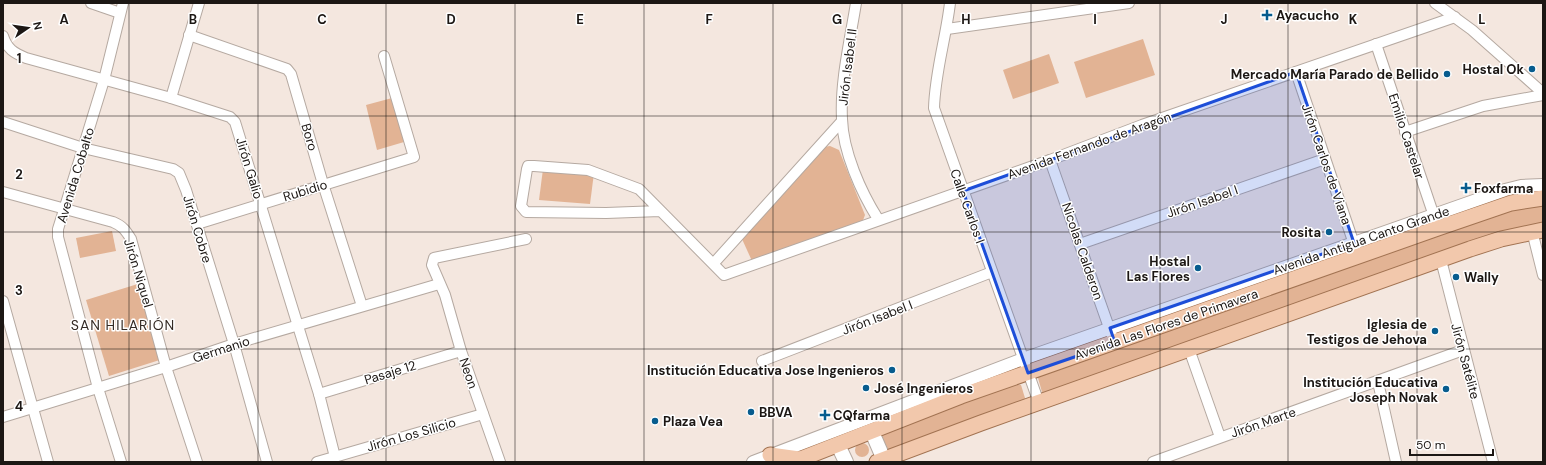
<svg xmlns="http://www.w3.org/2000/svg" width="1546" height="465" font-family="'DM Sans',sans-serif">
  <style>
    .green { fill: #e2b394 }
    .lines { fill: none; stroke-linecap: round; stroke-linejoin: round }
    .minor-casing { stroke: #b5a9a1; stroke-width: 12 }
    .tertiary-casing { stroke: #b5a9a1; stroke-width: 14 }
    .secondary-casing { stroke: #b5a9a1; stroke-width: 16 }
    .primary-casing { stroke: #a27352; stroke-width: 17 }
    .minor { stroke: #fff; stroke-width: 10 }
    .tertiary { stroke: #fff; stroke-width: 12 }
    .secondary { stroke: #fff; stroke-width: 14 }
    .primary { stroke: #f2c8ac; stroke-width: 15 }
    .marked { fill: #1d4ed8; fill-opacity: 0.2; stroke: #1d4ed8; stroke-width: 3; stroke-linejoin: round }
    .grid { fill: none; stroke: #1c1714; stroke-width: 1; stroke-opacity: 0.55 }
    .poi-dot { fill: #075c8e; stroke: #fff; stroke-width: 1.5 }
    .labels { text-anchor: middle; stroke-width: 3; stroke-linejoin: round; paint-order: stroke }
    .poi-label { font-size: 13px; font-weight: bold; fill: #1c1714; stroke: #fff; text-anchor: start }
    .street-label { font-size: 13px; fill: #1c1714; stroke: #fff }
    .neighbourhood-label { font-size: 14px; letter-spacing: 1px; fill: #332923; stroke: #fff }
    .grid-label { font-size: 13px; text-anchor: middle; font-weight: bold; fill: #1c1714; stroke: #fff; stroke-width: 3; stroke-linejoin: round; paint-order: stroke }
  </style>
  <rect width="100%" height="100%" fill="#f4e7df"/>
  <g class="green">
    <polygon points="1143,39 1155,75 1086,98 1074,62"/>
    <polygon points="1049,54 1059,83 1013,99 1003,70"/>
    <polygon points="392,98 404,142 377,150 366,105"/>
    <polygon points="830,146 839,150 865,215 862,223 752,261 742,239 824,147"/>
    <polygon points="543,169 594,173 590,204 539,200"/>
    <polygon points="1543,203 1543,225 1047,394 1042,392 1038,378 1039,374 1503,213"/>
    <polygon points="112,231 116,251 80,258 76,238"/>
    <polygon points="141,283 166,358 109,376 86,300"/>
    <polygon points="1015,384 1021,385 1025,398 1023,404 888,452 879,437 884,432"/>
    <circle cx="862" cy="450" r="7"/>
  </g>
  <g class="lines">
    <g class="minor-casing">
      <g id="minor">
        <polyline points="91,3 120,13"/>
        <path d="M 856,3 C 850,41 840,81 842,119 C 843,152 861,192 878,219"/>
        <path d="M 950,3 C 946,38 935,72 934,108 L 1039,403"/>
        <polyline points="1435,3 1472,30 1543,93"/>
        <polyline points="947,29 1129,3"/>
        <polyline points="189,35 287,69 291,74 323,184 362,306"/>
        <path d="M 3,36 C 7,49 14,53 26,58 L 171,98 L 230,117 L 235,122 L 319,394 L 335,457"/>
        <polyline points="1376,44 1436,222"/>
        <polyline points="1296,72 1356,250"/>
        <polyline points="171,98 199,3"/>
        <polyline points="3,122 83,148 173,169 179,173 186,190 234,344 267,462"/>
        <polyline points="1405,132 1483,106 1543,95"/>
        <polyline points="1050,160 1112,336"/>
        <path d="M 3,192 L 113,222 C 123,226 126,231 131,239 L 166,367 L 197,462"/>
        <polyline points="660,211 606,213 526,212 521,206 527,169 528,166 534,166 588,170 639,189 724,275 1050,160 1142,125 1455,17"/>
        <polyline points="197,224 414,157 384,56"/>
        <polyline points="1532,231 1543,275"/>
        <polyline points="1080,244 1325,159"/>
        <polyline points="1441,260 1493,462"/>
        <polyline points="714,263 842,121"/>
        <polyline points="3,301 48,462"/>
        <polyline points="1189,349 1220,437"/>
        <polyline points="762,361 992,272"/>
        <polyline points="1378,382 1396,462"/>
        <polyline points="319,394 461,351"/>
        <polyline points="3,417 166,367 234,344 439,284"/>
        <polyline points="121,462 98,388 58,237 58,229 64,210 104,80 123,3"/>
        <polyline points="317,462 483,414"/>
        <polyline points="500,462 461,351 445,295 432,265 434,258 526,239"/>
        <polyline points="1153,462 1463,350"/>
      </g>
    </g>
    <g class="tertiary-casing">
      <polyline id="tertiary" points="753,462 1023,359 1505,190 1521,186 1543,185"/>
    </g>
    <g class="secondary-casing">
      <g id="secondary">
        <polyline points="872,432 885,462"/>
        <polyline points="838,445 846,462"/>
      </g>
    </g>
    <g class="primary-casing">
      <g id="primary">
        <polyline points="770,455 799,459"/>
        <polyline points="793,462 961,396 1438,228 1511,203 1543,198"/>
        <polyline points="877,462 981,423 1470,249 1501,239 1543,230"/>
      </g>
    </g>
    <use href="#minor" class="minor"/>
    <use href="#tertiary" class="tertiary"/>
    <use href="#secondary" class="secondary"/>
    <use href="#primary" class="primary"/>
  </g>
  <path class="marked" d="M 1296,72 L 1354,243 L 1110,328 L 1115,343 L 1028,373 L 963,191 Z"/>
  <path class="grid" d="M 129,3 L 129,462M 258,3 L 258,462M 386,3 L 386,462M 515,3 L 515,462M 644,3 L 644,462M 773,3 L 773,462M 902,3 L 902,462M 1031,3 L 1031,462M 1160,3 L 1160,462M 1288,3 L 1288,462M 1417,3 L 1417,462M 3,116 L 1543,116M 3,232 L 1543,232M 3,349 L 1543,349"/>
  <g class="poi-dot">
    <path d="M1265 9h4v4h4v4h-4v4h-4v-4h-4v-4h4z"/>
    <circle cx="1532" cy="69" r="4"/>
    <circle cx="1447" cy="74" r="4"/>
    <path d="M1464 182h4v4h4v4h-4v4h-4v-4h-4v-4h4z"/>
    <circle cx="1329" cy="232" r="4"/>
    <circle cx="1198" cy="268" r="4"/>
    <circle cx="1456" cy="277" r="4"/>
    <circle cx="1435" cy="331" r="4"/>
    <circle cx="892" cy="370" r="4"/>
    <circle cx="866" cy="388" r="4"/>
    <circle cx="1446" cy="389" r="4"/>
    <circle cx="751" cy="412" r="4"/>
    <path d="M823 409h4v4h4v4h-4v4h-4v-4h-4v-4h4z"/>
    <circle cx="655" cy="421" r="4"/>
  </g>
  <g class="labels">
    <g class="poi-label">
      <text x="1276" y="20">Ayacucho</text>
      <text x="1524" y="74" text-anchor="end">Hostal Ok</text>
      <text x="1439" y="79" text-anchor="end">Mercado María Parado de Bellido</text>
      <text x="1474" y="193">Foxfarma</text>
      <text x="1321" y="237" text-anchor="end">Rosita</text>
      <text x="1190" y="266" text-anchor="end">Hostal<tspan x="1190" dy="15">Las Flores</tspan></text>
      <text x="1464" y="282">Wally</text>
      <text x="1427" y="329" text-anchor="end">Iglesia de<tspan x="1427" dy="15">Testigos de Jehova</tspan></text>
      <text x="884" y="375" text-anchor="end">Institución Educativa Jose Ingenieros</text>
      <text x="1438" y="387" text-anchor="end">Institución Educativa<tspan x="1438" dy="15">Joseph Novak</tspan></text>
      <text x="874" y="393">José Ingenieros</text>
      <text x="759" y="417">BBVA</text>
      <text x="833" y="420">CQfarma</text>
      <text x="663" y="426">Plaza Vea</text>
    </g>
    <g class="street-label">
      <text transform="translate(847 67) rotate(-83)" y="5">Jirón Isabel II</text>
      <text transform="translate(1407 136) rotate(72)" y="5">Emilio Castelar</text>
      <text transform="translate(310 137) rotate(74)" y="5">Boro</text>
      <text transform="translate(1089 145) rotate(-20)" y="5">Avenida Fernando de Aragón</text>
      <text transform="translate(1327 164) rotate(71)" y="5">Jirón Carlos de Viana</text>
      <text transform="translate(250 168) rotate(73)" y="5">Jirón Galio</text>
      <text transform="translate(75 175) rotate(-73)" y="5">Avenida Cobalto</text>
      <text transform="translate(305 190) rotate(-17)" y="5">Rubidio</text>
      <text transform="translate(1202 201) rotate(-19)" y="5">Jirón Isabel I</text>
      <text transform="translate(968 206) rotate(70)" y="5">Calle Carlos I</text>
      <text transform="translate(198 229) rotate(73)" y="5">Jirón Cobre</text>
      <text transform="translate(1361 240) rotate(-19)" y="5">Avenida Antigua Canto Grande</text>
      <text transform="translate(1083 251) rotate(71)" y="5">Nicolas Calderon</text>
      <text transform="translate(139 273) rotate(73)" y="5">Jirón Niquel</text>
      <text transform="translate(877 317) rotate(-21)" y="5">Jirón Isabel I</text>
      <text transform="translate(1166 324) rotate(-19)" y="5">Avenida Las Flores de Primavera</text>
      <text transform="translate(221 349) rotate(-18)" y="5">Germanio</text>
      <text transform="translate(1466 361) rotate(75)" y="5">Jirón Satélite</text>
      <text transform="translate(390 372) rotate(-17)" y="5">Pasaje 12</text>
      <text transform="translate(469 373) rotate(71)" y="5">Neon</text>
      <text transform="translate(1263 422) rotate(-19)" y="5">Jirón Marte</text>
      <text transform="translate(411 434) rotate(-16)" y="5">Jirón Los Silicio</text>
    </g>
    <g class="neighbourhood-label">
      <text x="123" y="330">SAN HILARIÓN</text>
    </g>
  </g>
  <g class="grid-label">
    <text x="64" y="24">A</text>
    <text x="193" y="24">B</text>
    <text x="322" y="24">C</text>
    <text x="451" y="24">D</text>
    <text x="580" y="24">E</text>
    <text x="709" y="24">F</text>
    <text x="837" y="24">G</text>
    <text x="966" y="24">H</text>
    <text x="1095" y="24">I</text>
    <text x="1224" y="24">J</text>
    <text x="1353" y="24">K</text>
    <text x="1482" y="24">L</text>
    <text x="19" y="63">1</text>
    <text x="19" y="179">2</text>
    <text x="19" y="295">3</text>
    <text x="19" y="411">4</text>
  </g>
  <rect width="1546" height="465" fill="none" stroke="#1c1714" stroke-width="8"/>
  <g transform="translate(28 28) rotate(77)" stroke="#ffffff" stroke-width="3" paint-order="stroke">
  <path d="M0-3L7 15L0 10L-7 15Z" fill="#1c1714"/>
  <text y="-6" font-size="11" font-weight="bold" text-anchor="middle" fill="#1c1714">N</text>
  </g>
  <path d="M1410 449v6h83v-6" fill="none" stroke="#1c1714" stroke-width="2"/>
  <text x="1416" y="449" font-size="12" fill="#1c1714" stroke="#ffffff" stroke-width="3" paint-order="stroke">50 m</text>
</svg>
